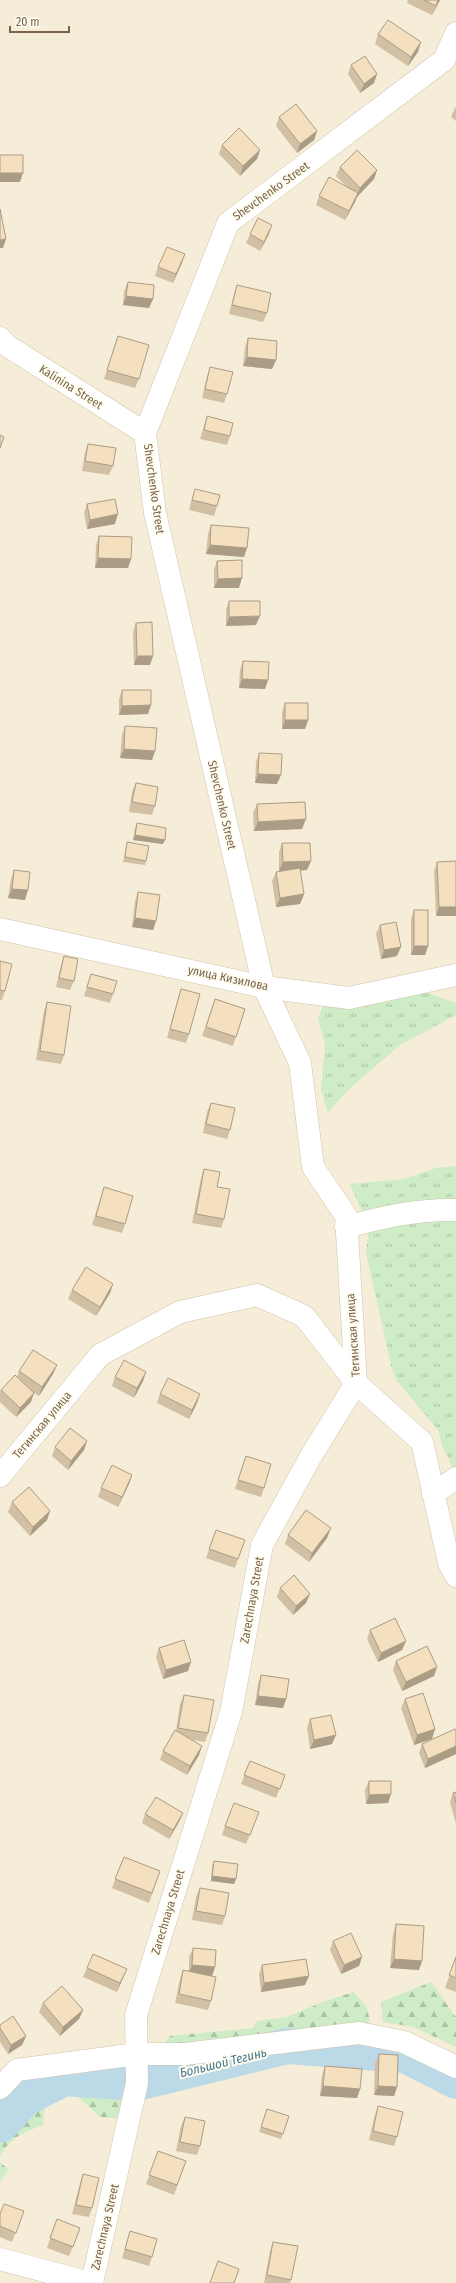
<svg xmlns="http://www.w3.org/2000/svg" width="456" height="2283" font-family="'Fira Sans Condensed',sans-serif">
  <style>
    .residential { fill: #f5edd7 }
    .grass { fill: url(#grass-tufts) }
    .forest { fill: url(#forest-firs) }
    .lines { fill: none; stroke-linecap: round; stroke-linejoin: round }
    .river { stroke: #bcd9e8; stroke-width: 36 }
    .minor-casing { stroke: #d1c4ad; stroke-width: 23 }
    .minor { stroke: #fff; stroke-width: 22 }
    .wall { fill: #d2c0a4 }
    .shaded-wall { fill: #ab9c86 }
    .building { fill: #f4dfbf; stroke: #ab9c86 }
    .labels { text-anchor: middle; stroke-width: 4; stroke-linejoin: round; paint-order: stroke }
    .street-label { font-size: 12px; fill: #7a654b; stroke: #fffcf0 }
    .water-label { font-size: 13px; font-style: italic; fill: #467894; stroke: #fffcf0 }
  </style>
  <defs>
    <pattern id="grass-tufts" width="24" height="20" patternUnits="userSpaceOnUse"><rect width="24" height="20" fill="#ceecc6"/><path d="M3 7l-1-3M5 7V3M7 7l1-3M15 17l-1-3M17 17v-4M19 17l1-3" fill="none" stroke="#acc3a3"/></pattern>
    <pattern id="forest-firs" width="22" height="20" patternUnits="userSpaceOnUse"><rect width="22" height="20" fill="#ceecc6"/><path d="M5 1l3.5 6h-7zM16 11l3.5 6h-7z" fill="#acc3a3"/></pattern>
  </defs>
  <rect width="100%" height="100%" fill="#fdf9e9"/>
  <rect class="residential" x="0" y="0" width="456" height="2283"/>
  <g class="grass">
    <polygon points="420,990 456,1003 456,1015 400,1045 347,1091 328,1113 321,1090 325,1044 318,1018 324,1004"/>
    <polygon points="456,1166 456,1475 442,1445 438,1430 397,1381 391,1365 366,1253 369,1228 350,1184 404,1179 436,1168"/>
  </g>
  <g class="forest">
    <polygon points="431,1982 456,2017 456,2047 413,2027 383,2022 381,2002"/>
    <polygon points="353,1992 366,2005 370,2021 359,2033 231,2053 206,2075 155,2084 147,2065 170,2036 253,2028 257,2021 287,2017 323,2002"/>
    <path d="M 116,2067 L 127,2069 L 120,2119 L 100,2117 L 74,2093 L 58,2090 L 45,2104 L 43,2125 C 23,2133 10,2137 0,2157 L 0,2101 L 11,2089 L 32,2073 L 55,2071 L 83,2073 L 96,2069 Z"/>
    <polygon points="0,2162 9,2170 0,2181"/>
  </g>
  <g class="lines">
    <polyline class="river" points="0,2125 25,2098 65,2078 137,2083 287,2046 405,2055 456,2081"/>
    <g class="minor-casing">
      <g id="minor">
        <polyline points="0,338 6,345 145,433"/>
        <polyline points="0,929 264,987 349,998 456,975"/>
        <path d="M 346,1227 C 383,1217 418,1209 456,1210"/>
        <polyline points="356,1383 346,1216 313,1167 300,1063 264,987 155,513 145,433 228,223 444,60 456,33"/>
        <polyline points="0,1476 100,1355 180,1312 257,1295 304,1316 356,1383 422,1442 449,1563 456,1576"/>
        <polyline points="433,1494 456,1478"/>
        <polyline points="0,2088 17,2070 137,2054 185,2054 359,2033 404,2042 456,2067"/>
        <polyline points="0,2259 90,2283"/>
        <polyline points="92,2283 137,2083 136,2015 231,1712 262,1545 311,1456 356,1383"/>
      </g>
    </g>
    <use href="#minor" class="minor"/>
  </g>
  <g class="wall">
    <polygon points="408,0 440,0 432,15 407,3"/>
    <polygon points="378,34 418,52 408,66 375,44"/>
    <polygon points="351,65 377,74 374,83 360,93 348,74"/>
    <polygon points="456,107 456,121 451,117 455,108"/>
    <polygon points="279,117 317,131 314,140 297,153 276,126"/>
    <polygon points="222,145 260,150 257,159 240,176 219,154"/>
    <polygon points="340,167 377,170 374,179 357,197 355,202 345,220 316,205 319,196 347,187 336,176"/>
    <polygon points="250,234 269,234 260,251 246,243"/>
    <polygon points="185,254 173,283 155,276 158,267"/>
    <polygon points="128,282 153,299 149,308 123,305 124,291"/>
    <polygon points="237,285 267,313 263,322 229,314 234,294"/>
    <polygon points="118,336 139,379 135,388 104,379"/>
    <polygon points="248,338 276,360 272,369 243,366 245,347"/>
    <polygon points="210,367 227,394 224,403 202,398 207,376"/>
    <polygon points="207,416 230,436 227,445 200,439 204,426"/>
    <polygon points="88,444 113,466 109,475 82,471 85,453"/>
    <polygon points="195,489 217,506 214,516 189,510 192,498"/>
    <polygon points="87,504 115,524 87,529 84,513"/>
    <polygon points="211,525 244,557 206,554 208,534"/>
    <polygon points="99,536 131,559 128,568 95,568 96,545"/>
    <polygon points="217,561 239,588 214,588 214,570"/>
    <polygon points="229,601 256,625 226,626 226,610"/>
    <polygon points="136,623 150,665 134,665 133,632"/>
    <polygon points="243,661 268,680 265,689 239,688 240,670"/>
    <polygon points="122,690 148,714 119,715 119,699"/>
    <polygon points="285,703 308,720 305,729 282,729 282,712"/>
    <polygon points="125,726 155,751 152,760 120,758 122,735"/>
    <polygon points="259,753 277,784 255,783 256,762"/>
    <polygon points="136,783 155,806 152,815 129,812 132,792"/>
    <polygon points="257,804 302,829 254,831 253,813"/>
    <polygon points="137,823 163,844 133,840 135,828"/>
    <polygon points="127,842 146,861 145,865 123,862"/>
    <polygon points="282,843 307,870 300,871 304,894 300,904 276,907 272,881 276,872 283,871 279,871 279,852"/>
    <polygon points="456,861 456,916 436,916 434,871 437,862"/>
    <polygon points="14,870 25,900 8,898 11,879"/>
    <polygon points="138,892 156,921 153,930 132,927 135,901"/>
    <polygon points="414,910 428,946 425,955 411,955 411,919"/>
    <polygon points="380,925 397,956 381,959 376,934"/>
    <polygon points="64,956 74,981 70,990 56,987 61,965"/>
    <polygon points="0,961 5,991 2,1000 0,1000"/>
    <polygon points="91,974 113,994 110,1003 84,996 88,983"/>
    <polygon points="181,989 189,1034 186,1043 167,1038 178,998"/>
    <polygon points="215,999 245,1009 233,1046 202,1036"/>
    <polygon points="47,1002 64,1055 61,1064 36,1060 44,1011"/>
    <polygon points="211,1103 230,1130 227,1139 203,1133 207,1112"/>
    <polygon points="204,1169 217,1187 224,1219 221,1228 192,1223 201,1178"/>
    <polygon points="104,1187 125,1224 122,1233 92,1225"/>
    <polygon points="113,1284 110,1293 96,1316 68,1299 72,1290"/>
    <polygon points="57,1365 53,1374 39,1396 31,1391 31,1402 16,1417 0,1402 0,1392 1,1390 17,1377 19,1371"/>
    <polygon points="146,1372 143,1381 134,1398 112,1386 115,1377"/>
    <polygon points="160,1394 197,1403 189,1419 157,1403"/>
    <polygon points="87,1441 84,1450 68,1470 52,1456 55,1447"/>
    <polygon points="246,1456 264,1488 261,1497 235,1489"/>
    <polygon points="132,1475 129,1484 118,1507 98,1497 101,1488"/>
    <polygon points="12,1502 50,1511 47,1520 30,1536 8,1512"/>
    <polygon points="216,1530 245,1540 235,1568 206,1558"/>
    <polygon points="288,1535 327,1538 309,1562 285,1544"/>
    <polygon points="280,1588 310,1594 306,1603 293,1615 277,1597"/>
    <polygon points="370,1630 406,1641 402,1650 378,1662 367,1639"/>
    <polygon points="159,1648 188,1671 163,1679 156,1657"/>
    <polygon points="396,1661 434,1676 402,1691 393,1670"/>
    <polygon points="261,1675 286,1699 283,1708 255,1705 258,1684"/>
    <polygon points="184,1695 208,1733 205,1742 192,1740 199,1755 187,1775 160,1760 163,1751 176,1731 180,1704"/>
    <polygon points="405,1699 432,1739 414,1745 401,1708"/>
    <polygon points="310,1719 332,1744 310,1749 307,1728"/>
    <polygon points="456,1730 456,1754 425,1768 419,1753 422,1744"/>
    <polygon points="250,1761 285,1775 276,1798 241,1784"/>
    <polygon points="369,1781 391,1794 388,1803 366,1804 365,1790"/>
    <polygon points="456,1792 456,1824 450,1802 453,1793"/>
    <polygon points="183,1813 179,1822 169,1839 142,1823 145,1814"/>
    <polygon points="255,1822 246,1844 222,1835 225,1826"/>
    <polygon points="124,1857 160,1871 149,1903 112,1888"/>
    <polygon points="214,1861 236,1879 234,1884 211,1881 212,1866"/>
    <polygon points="200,1888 225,1916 222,1925 192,1920 196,1897"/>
    <polygon points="396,1924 419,1970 390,1968 393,1934"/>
    <polygon points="333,1941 362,1957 359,1966 341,1974 330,1950"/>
    <polygon points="193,1948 215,1967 212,1976 211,2001 208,2010 175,2003 180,1979 183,1970 189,1971 189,1957"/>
    <polygon points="456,1957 456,1992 445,1988"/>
    <polygon points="262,1965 305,1985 261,1992 259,1974"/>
    <polygon points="87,1968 127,1969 123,1978 117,1992 83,1977"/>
    <polygon points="43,2003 83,2010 79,2019 60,2036 39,2012"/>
    <polygon points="0,2025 26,2036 22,2045 8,2054 0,2042"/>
    <polygon points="379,2054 397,2087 394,2096 374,2095 375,2063"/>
    <polygon points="325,2066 360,2089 357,2098 320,2096 322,2075"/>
    <polygon points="378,2106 397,2137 394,2146 369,2140 375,2115"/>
    <polygon points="267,2109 289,2116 281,2139 259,2132"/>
    <polygon points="185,2117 200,2146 197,2155 176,2151 181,2126"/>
    <polygon points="158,2151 186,2161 174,2195 146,2184"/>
    <polygon points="83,2174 92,2208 89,2217 72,2214 80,2183"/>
    <polygon points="24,2211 12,2242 0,2237 0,2214"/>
    <polygon points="57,2219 80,2228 69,2256 47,2248"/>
    <polygon points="130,2231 152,2257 149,2266 122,2258"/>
    <polygon points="273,2242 291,2280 290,2283 264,2283 270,2251"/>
  </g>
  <g class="shaded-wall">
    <polygon points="438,0 440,0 432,15 436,6"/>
    <polygon points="421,42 418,52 408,66 411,57"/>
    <polygon points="377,74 374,83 360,93 364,84"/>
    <polygon points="317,131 314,140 297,153 300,144"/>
    <polygon points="260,150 257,159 240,176 243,166"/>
    <polygon points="377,170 374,179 357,197 355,202 345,220 349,211 358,193 360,188"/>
    <polygon points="0,173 23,173 20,182 0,182"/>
    <polygon points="272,225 269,234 260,251 264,242"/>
    <polygon points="6,239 3,248 0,248 0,240"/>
    <polygon points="185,254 182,263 173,283 176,274"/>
    <polygon points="126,296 153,299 149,308 123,305"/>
    <polygon points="247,357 276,360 272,369 243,366"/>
    <polygon points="118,514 115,524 87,529 90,520"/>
    <polygon points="210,545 247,548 244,557 206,554"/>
    <polygon points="98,558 131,559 128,568 95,568"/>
    <polygon points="242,578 239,588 214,588 218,579"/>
    <polygon points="260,616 256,625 226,626 229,617"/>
    <polygon points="137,656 153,656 150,665 134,665"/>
    <polygon points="242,679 268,680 265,689 239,688"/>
    <polygon points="151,705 148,714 119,715 122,706"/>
    <polygon points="285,720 308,720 305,729 282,729"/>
    <polygon points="124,749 155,751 152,760 120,758"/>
    <polygon points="258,774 281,775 277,784 255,783"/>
    <polygon points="306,819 302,829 254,831 258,822"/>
    <polygon points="135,835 165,840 163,844 133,840"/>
    <polygon points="311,861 307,870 279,871 283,862"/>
    <polygon points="12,889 28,890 25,900 8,898"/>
    <polygon points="304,894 300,904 276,907 280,898"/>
    <polygon points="439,907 456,907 456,916 436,916"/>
    <polygon points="135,918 156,921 153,930 132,927"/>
    <polygon points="414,946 428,946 425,955 411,955"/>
    <polygon points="401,947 397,956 381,959 384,950"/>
    <polygon points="113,1284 110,1293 96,1316 100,1307"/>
    <polygon points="57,1365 53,1374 39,1396 42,1387"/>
    <polygon points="146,1372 143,1381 134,1398 137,1388"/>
    <polygon points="34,1393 31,1402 16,1417 20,1408"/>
    <polygon points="200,1394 197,1403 189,1419 192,1410"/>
    <polygon points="87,1441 84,1450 68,1470 71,1461"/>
    <polygon points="132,1475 129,1484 118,1507 122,1497"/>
    <polygon points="50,1511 47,1520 30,1536 33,1527"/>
    <polygon points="331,1528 327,1538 309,1562 312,1553"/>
    <polygon points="310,1594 306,1603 293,1615 296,1606"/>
    <polygon points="406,1641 402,1650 378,1662 381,1653"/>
    <polygon points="191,1662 188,1671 163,1679 166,1670"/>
    <polygon points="437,1667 434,1676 402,1691 406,1682"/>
    <polygon points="258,1696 286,1699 283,1708 255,1705"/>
    <polygon points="435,1729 432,1739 414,1745 417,1735"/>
    <polygon points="336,1735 332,1744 310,1749 314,1740"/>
    <polygon points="202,1746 199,1755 187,1775 190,1766"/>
    <polygon points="456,1746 456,1754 425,1768 428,1759"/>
    <polygon points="391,1794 388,1803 366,1804 369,1795"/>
    <polygon points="183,1813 179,1822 169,1839 173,1830"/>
    <polygon points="212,1876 236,1879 234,1884 211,1881"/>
    <polygon points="362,1957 359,1966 341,1974 344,1965"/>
    <polygon points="394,1959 422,1961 419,1970 390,1968"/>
    <polygon points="192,1965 215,1967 212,1976 188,1975"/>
    <polygon points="127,1969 123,1978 117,1992 120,1983"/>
    <polygon points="309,1976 305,1985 261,1992 264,1983"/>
    <polygon points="83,2010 79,2019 60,2036 63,2027"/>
    <polygon points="26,2036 22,2045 8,2054 11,2045"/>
    <polygon points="323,2086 360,2089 357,2098 320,2096"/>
    <polygon points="378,2086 397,2087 394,2096 374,2095"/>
  </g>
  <g class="building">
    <polygon points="424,0 438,0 436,6"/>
    <polygon points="388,20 421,42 411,57 378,34"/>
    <polygon points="365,56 377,74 364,84 351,65"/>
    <polygon points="296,104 317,131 300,144 279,117"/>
    <polygon points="239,128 260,150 243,166 222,145"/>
    <polygon points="357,150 377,170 360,188 340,167"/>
    <rect x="0" y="155" width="23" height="18"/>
    <polygon points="329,177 358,193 349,211 319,196"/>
    <polygon points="0,209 6,239 0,240"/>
    <polygon points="258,218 272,225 264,242 250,234"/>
    <polygon points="167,247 185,254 176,274 158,267"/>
    <polygon points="128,282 154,285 153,299 126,296"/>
    <polygon points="237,285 271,293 267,313 232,305"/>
    <polygon points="118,336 149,345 139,379 107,370"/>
    <polygon points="248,338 277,341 276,360 247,357"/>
    <polygon points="210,367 233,372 227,394 205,389"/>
    <polygon points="207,416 233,423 230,436 204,430"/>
    <polygon points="0,435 4,437 0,448"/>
    <polygon points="88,444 116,448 113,466 85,461"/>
    <polygon points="195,489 220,495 217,506 192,500"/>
    <polygon points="115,499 118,514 90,520 87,504"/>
    <polygon points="211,525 249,528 247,548 210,545"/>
    <polygon points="99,536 132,537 131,559 98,558"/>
    <polygon points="242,560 242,578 218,579 217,561"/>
    <polygon points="229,601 260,601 260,616 229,617"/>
    <polygon points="152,622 153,656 137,656 136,623"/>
    <polygon points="243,661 269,662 268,680 242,679"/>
    <polygon points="122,690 151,690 151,705 122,706"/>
    <rect x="285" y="703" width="23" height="17"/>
    <polygon points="125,726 157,728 155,751 124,749"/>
    <polygon points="259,753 282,754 281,775 258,774"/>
    <polygon points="136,783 158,787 155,806 132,802"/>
    <polygon points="305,802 306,819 258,822 257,804"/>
    <polygon points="137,823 166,828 165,840 135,835"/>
    <polygon points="127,842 149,846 146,861 125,857"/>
    <polygon points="282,843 310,843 311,861 283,862"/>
    <polygon points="456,861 456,907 439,907 437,862"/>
    <polygon points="300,868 304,894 280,898 276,872"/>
    <polygon points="14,870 30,872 28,890 12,889"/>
    <polygon points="138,892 160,895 156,921 135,918"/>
    <rect x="414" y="910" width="14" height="36"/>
    <polygon points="396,922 401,947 384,950 380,925"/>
    <polygon points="64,956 78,959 74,981 59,978"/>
    <polygon points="0,961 12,964 5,991 0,990"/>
    <polygon points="91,974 117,981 113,994 87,987"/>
    <polygon points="181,989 200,994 189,1034 170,1029"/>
    <polygon points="215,999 245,1009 236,1037 206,1027"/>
    <polygon points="47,1002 71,1006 64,1055 40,1051"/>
    <polygon points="211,1103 235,1108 230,1130 206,1124"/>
    <polygon points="204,1169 220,1172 217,1187 230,1189 224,1219 196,1214"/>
    <polygon points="104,1187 133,1196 125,1224 96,1216"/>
    <polygon points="86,1267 113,1284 100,1307 72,1290"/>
    <polygon points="33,1350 57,1365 42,1387 19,1371"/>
    <polygon points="124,1360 146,1372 137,1388 115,1377"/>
    <polygon points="15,1375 34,1393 20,1408 1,1390"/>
    <polygon points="168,1378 200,1394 192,1410 160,1394"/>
    <polygon points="70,1428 87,1441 71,1461 55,1447"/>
    <polygon points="246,1456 271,1464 264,1488 238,1480"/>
    <polygon points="112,1465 132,1475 122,1497 101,1488"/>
    <polygon points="29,1487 50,1511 33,1527 12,1502"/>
    <polygon points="306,1510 331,1528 312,1553 288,1535"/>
    <polygon points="216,1530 245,1540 238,1559 209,1549"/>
    <polygon points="294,1575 310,1594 296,1606 280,1588"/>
    <polygon points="395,1618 406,1641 381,1653 370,1630"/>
    <polygon points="184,1640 191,1662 166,1670 159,1648"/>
    <polygon points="427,1646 437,1667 406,1682 396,1661"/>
    <polygon points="261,1675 289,1679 286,1699 258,1696"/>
    <polygon points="423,1693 435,1729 417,1735 405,1699"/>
    <polygon points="184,1695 214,1700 208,1733 178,1728"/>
    <polygon points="331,1715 336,1735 314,1740 310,1719"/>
    <polygon points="455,1729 456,1730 456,1746 428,1759 422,1744"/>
    <polygon points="175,1730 202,1746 190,1766 163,1751"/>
    <polygon points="250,1761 285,1775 280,1789 244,1775"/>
    <polygon points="369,1781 391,1781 391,1794 369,1795"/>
    <polygon points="456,1792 456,1803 453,1793"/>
    <polygon points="156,1797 183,1813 173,1830 145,1814"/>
    <polygon points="234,1803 259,1812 250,1835 225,1826"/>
    <polygon points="124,1857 160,1871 152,1893 115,1879"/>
    <polygon points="214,1861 238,1864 236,1879 212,1876"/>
    <polygon points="200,1888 229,1893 225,1916 196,1911"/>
    <polygon points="396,1924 424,1926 422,1961 394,1959"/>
    <polygon points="351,1933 362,1957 344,1965 333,1941"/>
    <polygon points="193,1948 216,1950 215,1967 192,1965"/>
    <polygon points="93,1954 127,1969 120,1983 87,1968"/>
    <polygon points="456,1957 456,1978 449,1975"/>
    <polygon points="306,1959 309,1976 264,1983 262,1965"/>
    <polygon points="183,1970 216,1977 211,2001 179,1994"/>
    <polygon points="62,1986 83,2010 63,2027 43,2003"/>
    <polygon points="13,2016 26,2036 11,2045 0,2028 0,2025"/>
    <polygon points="379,2054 398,2055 397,2087 378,2086"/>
    <polygon points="325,2066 362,2069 360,2089 323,2086"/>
    <polygon points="378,2106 403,2112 397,2137 373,2131"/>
    <polygon points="267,2109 289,2116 283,2134 261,2127"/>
    <polygon points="185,2117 205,2121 200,2146 180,2142"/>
    <polygon points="158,2151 186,2161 177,2185 149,2175"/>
    <polygon points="83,2174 99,2178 92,2208 76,2205"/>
    <polygon points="4,2204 24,2211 16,2233 0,2226 0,2214"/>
    <polygon points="57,2219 80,2228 73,2247 50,2238"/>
    <polygon points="130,2231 157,2239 152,2257 125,2249"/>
    <polygon points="273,2242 298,2246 291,2280 267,2275"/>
    <polygon points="218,2261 239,2269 234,2283 210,2283"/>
  </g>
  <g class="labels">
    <g class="street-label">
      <text transform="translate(271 191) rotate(-36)" y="4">Shevchenko Street</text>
      <text transform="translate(71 387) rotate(32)" y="4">Kalinina Street</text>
      <text transform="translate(154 489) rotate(82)" y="4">Shevchenko Street</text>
      <text transform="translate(222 805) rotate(77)" y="4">Shevchenko Street</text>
      <text transform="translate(228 978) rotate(12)" y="4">улица Кизилова</text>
      <text transform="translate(353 1335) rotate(-94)" y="4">Тегинская улица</text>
      <text transform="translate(42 1425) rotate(-50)" y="4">Тегинская улица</text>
      <text transform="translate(252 1600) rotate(-80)" y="4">Zarechnaya Street</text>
      <text transform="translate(168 1912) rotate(-73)" y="4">Zarechnaya Street</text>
      <text transform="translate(105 2227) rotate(-77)" y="4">Zarechnaya Street</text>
    </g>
    <g class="water-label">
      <text transform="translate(223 2062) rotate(-14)" y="5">Большой Тегинь</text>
    </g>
  </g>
  <path d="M10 26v6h59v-6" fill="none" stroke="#7a654b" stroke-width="2"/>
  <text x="16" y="26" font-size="12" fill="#7a654b" stroke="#fffcf0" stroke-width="3" paint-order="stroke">20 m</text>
</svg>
